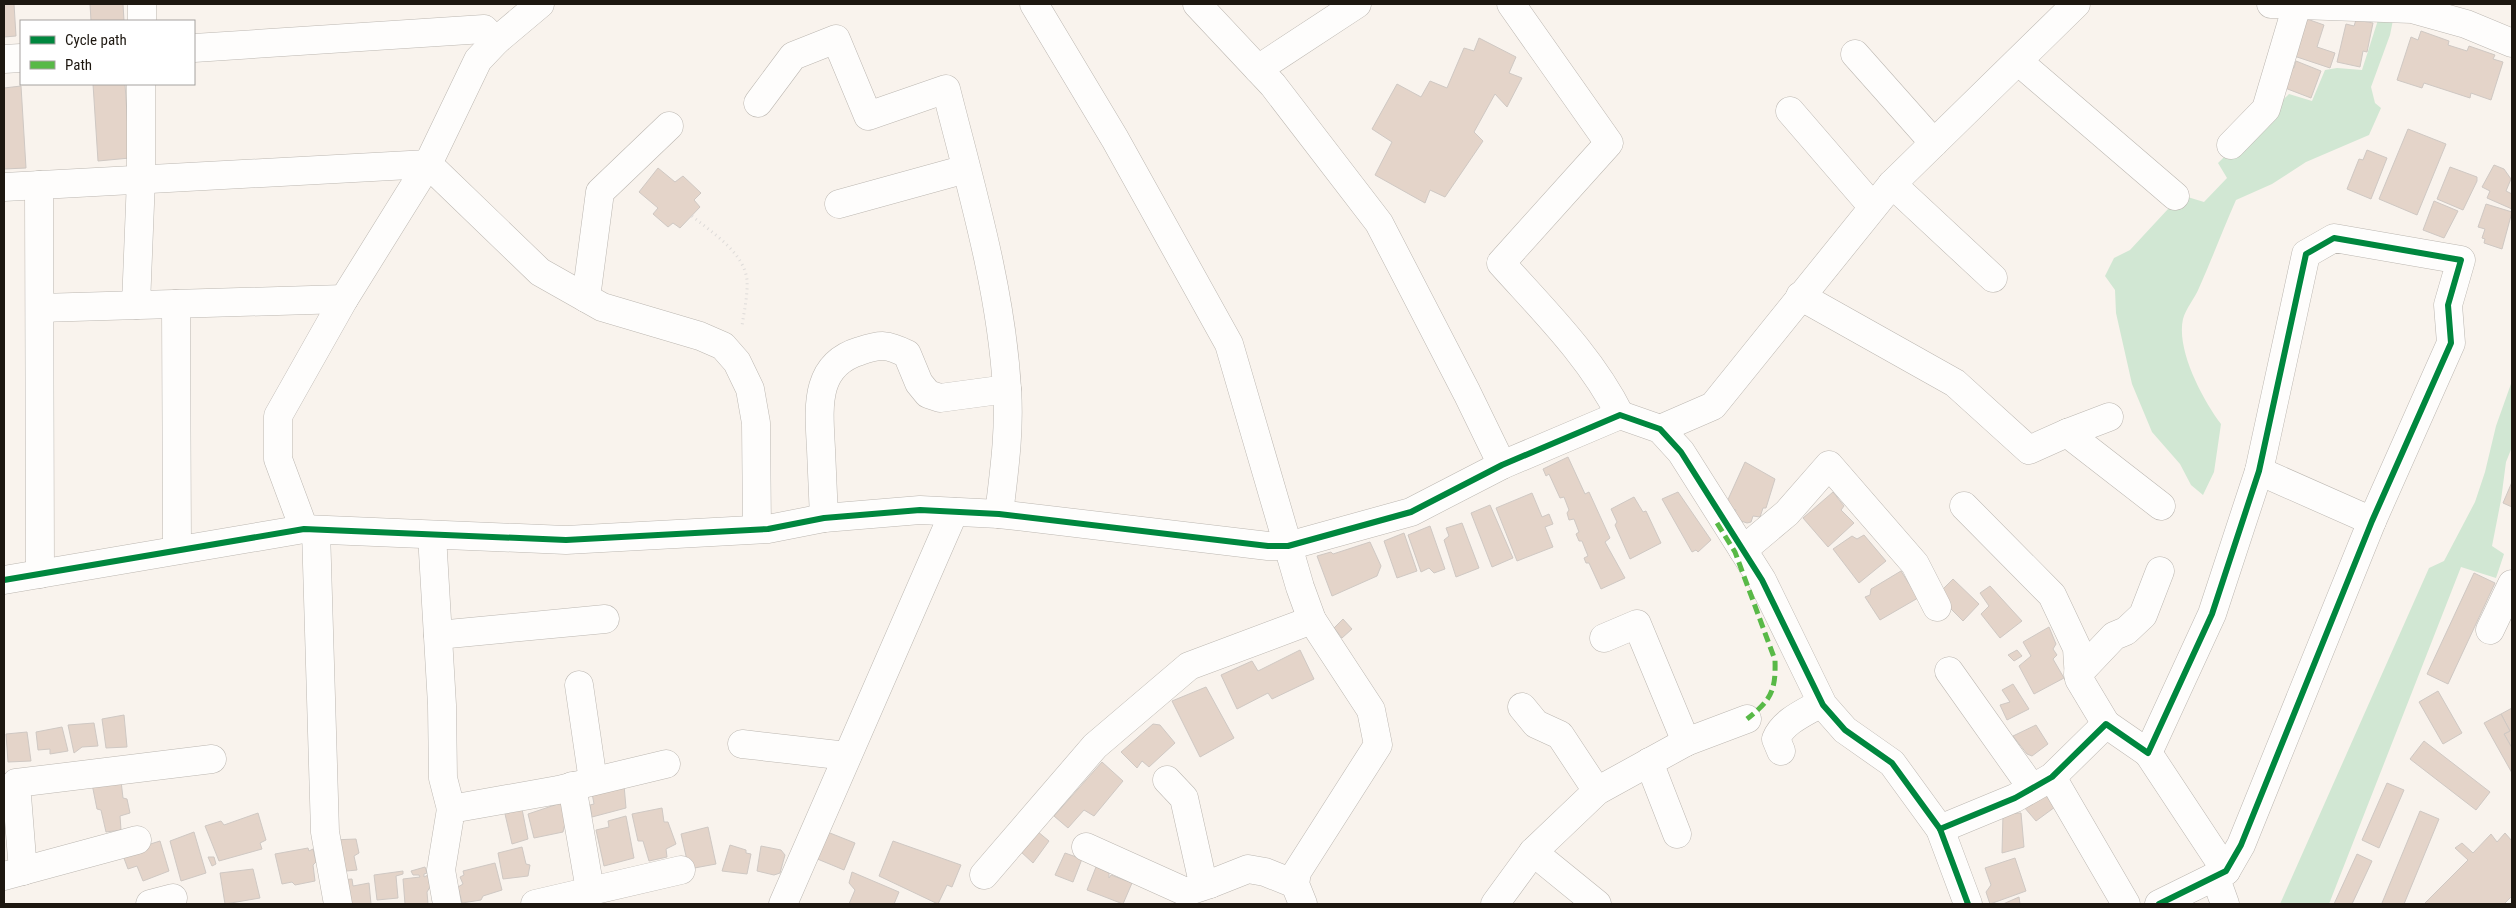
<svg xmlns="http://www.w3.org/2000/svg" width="2516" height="908" font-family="'Roboto Condensed',sans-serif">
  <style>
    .green { fill: #d1e7d3 }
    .building { fill: #e4d4c9; stroke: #cfc8c3 }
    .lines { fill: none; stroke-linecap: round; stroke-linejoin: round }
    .minor-casing { stroke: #bcb7b1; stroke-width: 29 }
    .path { stroke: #dedbd9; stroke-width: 3; stroke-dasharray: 1 4; stroke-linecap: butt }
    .minor { stroke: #fefdfc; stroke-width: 28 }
    .quiet { stroke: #58b947; stroke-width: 5; stroke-dasharray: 10 5; stroke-linecap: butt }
    .cycleway-casing { stroke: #fff; stroke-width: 9 }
    .cycleway { stroke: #00873e; stroke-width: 6 }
  </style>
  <rect width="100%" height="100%" fill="#f9f3ed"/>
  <g class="green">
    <path d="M 2378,20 L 2393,20 L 2390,35 L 2371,87 L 2375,103 L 2381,108 L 2369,135 L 2306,162 L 2272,184 L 2236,200 C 2223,229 2212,259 2199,288 C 2195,298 2186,308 2183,319 C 2176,350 2203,400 2221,424 L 2214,472 L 2203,495 L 2191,485 L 2180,464 L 2152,432 L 2132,384 L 2116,313 L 2115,290 L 2105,276 L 2114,258 L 2130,250 L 2181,195 L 2204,202 L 2227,178 L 2218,163 L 2289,94 L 2312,101 L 2325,70 L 2337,68 L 2362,70 Z"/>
    <polygon points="2512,381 2512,447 2506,462 2501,500 2492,546 2504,554 2496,578 2461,567 2329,904 2280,904 2429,568 2444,561 2475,502 2485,472 2496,426"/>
  </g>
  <g class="building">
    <polygon points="4,4 14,4 16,36 4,37"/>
    <polygon points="90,4 123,4 124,21 91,21"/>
    <polygon points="2307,19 2324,25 2317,47 2335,53 2330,68 2291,55"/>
    <polygon points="2356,20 2373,23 2367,52 2363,51 2360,67 2337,62 2346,24 2354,26"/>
    <polygon points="2421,31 2449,41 2448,45 2467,51 2469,46 2495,55 2493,59 2503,62 2491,100 2471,93 2470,98 2424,83 2422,88 2397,80 2411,37 2418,40"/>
    <polygon points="1479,38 1516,57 1509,73 1522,78 1507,107 1495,94 1474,132 1483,141 1445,197 1430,190 1425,203 1375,175 1392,142 1372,129 1397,84 1421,97 1430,81 1447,88 1464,48 1474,51"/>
    <polygon points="2296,61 2321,71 2311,98 2285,88 2290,67 2294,68"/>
    <polygon points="93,84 125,84 130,158 98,161"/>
    <polygon points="21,86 26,168 4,169 4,88"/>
    <polygon points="2408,129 2446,144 2417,215 2379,199"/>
    <polygon points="2367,150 2387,158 2371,199 2347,189 2359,159 2363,160"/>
    <polygon points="2494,165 2504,169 2511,179 2506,191 2512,194 2512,209 2487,198 2490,191 2482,187"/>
    <polygon points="2450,167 2477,177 2477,181 2463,210 2437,199"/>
    <polygon points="658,168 675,182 683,176 701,193 694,200 700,207 680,228 673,223 668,227 653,214 658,208 639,192"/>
    <polygon points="2434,201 2458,211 2444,238 2423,230"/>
    <polygon points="2486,204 2512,212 2502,249 2484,243 2485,239 2482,238 2485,229 2478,227"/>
    <polygon points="1568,457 1585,494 1589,492 1610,538 1605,542 1625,578 1601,589 1589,563 1586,563 1584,558 1588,556 1582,541 1579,541 1576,534 1579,532 1574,519 1569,520 1567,513 1569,510 1564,497 1560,498 1549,474 1546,476 1543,469"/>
    <polygon points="1745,462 1775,479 1766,508 1763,508 1760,517 1753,516 1751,522 1747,523 1732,518 1736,510 1725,506"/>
    <polygon points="2512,482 2512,507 2503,503"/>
    <polygon points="1678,492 1711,540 1698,552 1696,550 1692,552 1662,499"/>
    <polygon points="1833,492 1844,506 1841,510 1854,523 1828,547 1803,518"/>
    <polygon points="1532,493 1542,517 1549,514 1553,524 1545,527 1553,547 1517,561 1496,508"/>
    <polygon points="1634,497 1643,512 1646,511 1661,543 1630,559 1615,525 1617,522 1611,509"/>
    <polygon points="1490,505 1513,558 1492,567 1471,513"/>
    <polygon points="1462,523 1479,568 1456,577 1444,540 1449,536 1446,528"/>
    <polygon points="1430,526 1445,569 1434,573 1429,568 1421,572 1408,535"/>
    <polygon points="1404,533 1417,571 1397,578 1384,541"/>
    <polygon points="1864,535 1886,561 1859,583 1833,549 1852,536 1857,539"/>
    <polygon points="1370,542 1381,566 1377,576 1332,596 1317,556 1331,552 1333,554"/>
    <polygon points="1901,571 1918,598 1880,620 1865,597 1870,595 1871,589"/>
    <polygon points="2474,573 2495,583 2448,684 2427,674"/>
    <polygon points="1953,579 1979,604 1963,621 1937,595"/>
    <polygon points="1990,586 2022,621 2000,638 1981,614 1989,606 1980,593"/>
    <polygon points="1343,619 1352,629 1342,638 1334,628"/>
    <polygon points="2049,627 2056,644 2053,649 2057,655 2053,659 2064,678 2034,694 2019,666 2031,656 2023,642"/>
    <polygon points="1300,650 1314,679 1272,699 1268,693 1237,709 1221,675 1252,661 1258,671"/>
    <polygon points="2017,650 2022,656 2014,661 2008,655"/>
    <polygon points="2013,684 2029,709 2007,720 2000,705 2010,702 2002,690"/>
    <polygon points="1206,687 1234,738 1200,757 1172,701"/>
    <polygon points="2438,691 2462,733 2443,744 2419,702"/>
    <polygon points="2512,708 2512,748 2504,734 2510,731 2501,714"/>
    <polygon points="2501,714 2510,731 2504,734 2512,748 2512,773 2484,723"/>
    <polygon points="124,715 127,747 106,748 102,719"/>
    <polygon points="94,723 98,746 82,747 74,753 68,725"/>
    <polygon points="1153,724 1160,725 1175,743 1149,767 1142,761 1137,768 1121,752"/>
    <polygon points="2036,725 2048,744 2032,756 2027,754 2013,736"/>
    <polygon points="62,727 68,751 50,754 50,749 38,750 36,732"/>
    <polygon points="27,732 31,761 8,762 6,734"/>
    <polygon points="2424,741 2490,792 2476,810 2410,759"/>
    <polygon points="1102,762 1123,781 1094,816 1084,810 1068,828 1054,816"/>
    <polygon points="121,781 123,798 127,799 130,813 120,816 121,830 106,832 101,810 97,809 92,784"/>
    <polygon points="2387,783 2404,790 2379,848 2362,840"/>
    <polygon points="624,785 626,808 592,817 590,805 594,804 592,793"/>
    <polygon points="2043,792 2055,807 2036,821 2024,807"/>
    <polygon points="561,803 566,819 563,832 534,838 528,814"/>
    <polygon points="662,808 664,822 668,822 676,844 666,849 667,857 649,861 643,841 638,841 632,814"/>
    <polygon points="522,809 528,839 512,844 505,814"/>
    <polygon points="2420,811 2439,819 2404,904 2384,904 2382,903"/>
    <polygon points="258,813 266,840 260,843 262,849 219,861 205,826 221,821 224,825"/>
    <polygon points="2021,813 2024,847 2002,853 2003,814"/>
    <polygon points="626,816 634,858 604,866 596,830 609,827 608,821"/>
    <polygon points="708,827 716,864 689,869 681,834"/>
    <polygon points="825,831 855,843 844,870 815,858"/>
    <polygon points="1037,831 1049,841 1033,863 1020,851"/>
    <polygon points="194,832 206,873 181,881 170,841"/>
    <polygon points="2505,833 2512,841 2512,896 2504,904 2424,904 2468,860 2455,848 2462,843 2473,853 2491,834 2497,842"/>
    <polygon points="356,839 359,853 354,856 357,870 336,872 332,840"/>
    <polygon points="160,841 169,871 143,881 137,866 128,869 122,853"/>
    <polygon points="893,841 961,865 952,887 947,885 938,904 879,876"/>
    <polygon points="730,845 746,850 746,853 751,854 747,874 722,871"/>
    <polygon points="761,846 781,850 785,855 780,873 774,875 757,871"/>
    <polygon points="522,847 526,864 530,865 528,876 503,879 498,853"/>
    <polygon points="308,848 309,851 313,849 316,862 313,865 315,881 295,885 292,882 282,884 275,854"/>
    <polygon points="1065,853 1082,859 1073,882 1055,875"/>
    <polygon points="2357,854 2372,861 2352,904 2334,904"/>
    <polygon points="208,857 214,857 216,864 212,866"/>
    <polygon points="2015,858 2026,891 1990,904 1986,892 1991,885 1985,868"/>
    <polygon points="495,863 502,890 483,896 481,900 462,903 458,887 463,884 460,877 464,875 463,871"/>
    <polygon points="425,867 427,873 424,874 424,877 428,875 430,887 427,892 428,904 405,904 403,879 420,877 419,875 413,875 411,871"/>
    <polygon points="1096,867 1109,873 1109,878 1111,875 1132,883 1123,904 1087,890"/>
    <polygon points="253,869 260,898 225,904 220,873"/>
    <polygon points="403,871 403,874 396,876 398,898 377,900 374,875"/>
    <polygon points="852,872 899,892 894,904 849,904 855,890 849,883"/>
    <polygon points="352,879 353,886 369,883 371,904 342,904 339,880"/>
    <polygon points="2019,897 2020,904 2003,904"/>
  </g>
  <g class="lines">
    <g class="minor-casing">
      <g id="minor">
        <polyline points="1034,4 1115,139 1229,344 1300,587 1312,620 1371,710 1378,745 1297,872 1295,884 1303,904"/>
        <polyline points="1197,4 1273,85 1379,223 1467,393 1502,465"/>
        <path d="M 1511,4 L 1609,143 L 1501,263 C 1544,311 1591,357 1620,415"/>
        <polyline points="2271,4 2412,9 2466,24 2512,43"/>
        <polyline points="142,21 142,4"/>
        <polyline points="194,48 484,29 496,41"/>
        <polyline points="1855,54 1934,143"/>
        <polyline points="4,59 21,58"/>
        <polyline points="2019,62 2175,196"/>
        <polyline points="1258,69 1357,4"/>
        <path d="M 758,103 L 793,56 L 836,39 L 868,116 L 946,89 C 971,188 1001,287 1007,389 C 1010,431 1004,472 999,514"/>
        <polyline points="1790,111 1872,206"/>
        <polyline points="2231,145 2266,109 2297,5"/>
        <polyline points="1892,184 1993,278"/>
        <polyline points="39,185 40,574"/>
        <polyline points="4,187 428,164 540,272 602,307 700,336 723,346 737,362 750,389 756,423 757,529"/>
        <polyline points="839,204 966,169"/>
        <polyline points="1800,296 1955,383 2029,450 2067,433 2161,506"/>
        <polyline points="586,298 600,192 669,126"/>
        <polyline points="176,304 177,550"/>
        <polyline points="136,305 141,179 141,84"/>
        <polyline points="40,308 344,299"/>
        <polyline points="1660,429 1713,406 1892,184 2076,4"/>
        <polyline points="2067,433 2109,417"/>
        <polyline points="2259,471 2372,521"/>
        <polyline points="1964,506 2052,595 2077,648 2079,679 2106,724"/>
        <path d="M 824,518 C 823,495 822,472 821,449 C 819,409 813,365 860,351 C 881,344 887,344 907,354 L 919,383 L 928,394 L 940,398 L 1007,389"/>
        <polyline points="304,529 278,459 278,416 344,299 428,164 478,60 496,41 540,4"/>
        <polyline points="316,530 325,832 338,904"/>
        <polyline points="432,535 442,705 443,778 451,809"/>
        <polyline points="1743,550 1787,513 1829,465 1915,564 1937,607"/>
        <polyline points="4,580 304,529 566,540 768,529 824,518 920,510 999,514 1268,546 1288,546 1411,512 1502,465 1620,415 1660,429 1681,452 1762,580 1823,705 1845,730 1892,763 1940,829 1968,904"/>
        <polyline points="2490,630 2512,584"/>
        <polyline points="438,635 605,619"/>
        <polyline points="1604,638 1637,624 1686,742"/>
        <polyline points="1949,671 2032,788"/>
        <polyline points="2078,674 2114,636 2126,631 2143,615 2160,571"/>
        <polyline points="579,685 593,781"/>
        <polyline points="1522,707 1536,724 1560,735 1597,791"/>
        <polyline points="742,744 847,756"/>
        <path d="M 1781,751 L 1776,739 C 1783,721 1806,712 1821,703"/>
        <polyline points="2148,753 2226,871"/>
        <polyline points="1649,762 1677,834"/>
        <polyline points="2052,777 2126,904"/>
        <polyline points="1167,780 1184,798 1201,874 1210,884 1248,869 1265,872 1295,884"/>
        <polyline points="572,786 590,890"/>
        <polyline points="1940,829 2015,798 2052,777 2106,724 2148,753 2212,614 2259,471 2306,254 2334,238 2461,260 2448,305 2451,343 2372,521 2241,845 2226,871 2159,904"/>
        <polyline points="1086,847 1186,892 1210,884"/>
        <polyline points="1533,852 1597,904"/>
        <polyline points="23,871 16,783 212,759"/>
        <polyline points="984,875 1095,746 1189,666 1312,620"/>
        <polyline points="4,876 137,840"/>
        <polyline points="2215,876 2225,904"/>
        <polyline points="150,904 173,898"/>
        <polyline points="447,904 441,870 451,809 558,790 666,764"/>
        <polyline points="535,904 681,870"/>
        <polyline points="783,904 954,512"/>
        <polyline points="1495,904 1533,852 1597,791 1686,742 1747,719"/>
      </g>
    </g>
    <path class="path" d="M 692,216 C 711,232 744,252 747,280 C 748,294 744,312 742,326"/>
    <use href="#minor" class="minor"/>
    <path class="quiet" d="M 1717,523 L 1735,552 L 1775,660 C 1776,691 1771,700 1747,719"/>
    <g class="cycleway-casing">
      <g id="cycleway">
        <polyline points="4,580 304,529 566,540 768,529 824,518 920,510 999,514 1268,546 1288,546 1411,512 1502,465 1620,415 1660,429 1681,452 1762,580 1823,705 1845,730 1892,763 1940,829 1968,904"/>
        <polyline points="1940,829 2015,798 2052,777 2106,724 2148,753 2212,614 2259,471 2306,254 2334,238 2461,260 2448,305 2451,343 2372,521 2241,845 2226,871 2159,904"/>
      </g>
    </g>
    <use href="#cycleway" class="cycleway"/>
  </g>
  <rect width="2516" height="908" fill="none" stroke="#1d1710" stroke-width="10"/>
  <rect x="20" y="20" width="175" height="65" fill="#ffffff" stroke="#a5a29f"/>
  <rect x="30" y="36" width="25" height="8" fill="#00873e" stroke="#a5a29f"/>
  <text x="65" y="45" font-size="15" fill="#1d1710">Cycle path</text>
  <rect x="30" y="61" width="25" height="8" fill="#58b947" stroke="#a5a29f"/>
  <text x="65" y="70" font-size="15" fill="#1d1710">Path</text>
</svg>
